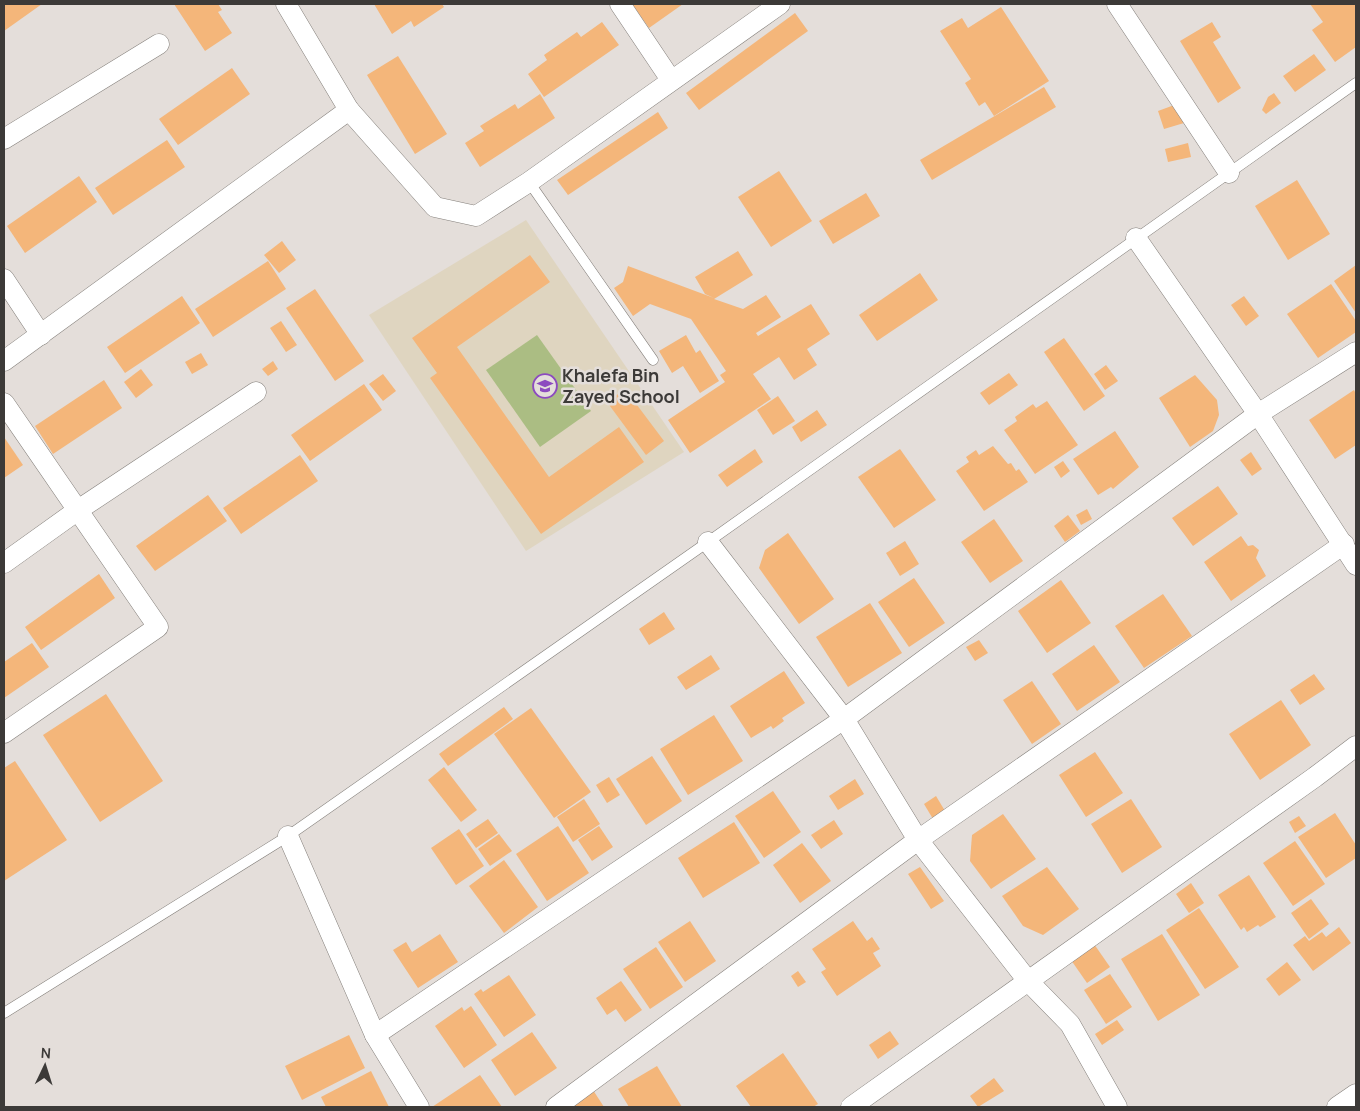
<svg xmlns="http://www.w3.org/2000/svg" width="1360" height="1111" font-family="Manrope,sans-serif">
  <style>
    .education { fill: #dfd5c0 }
    .green { fill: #abbd83 }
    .building { fill: #f4b67a }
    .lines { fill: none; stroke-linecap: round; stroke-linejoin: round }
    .lane-casing { stroke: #85807c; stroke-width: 11 }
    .street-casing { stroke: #85807c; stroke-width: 21 }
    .lane { stroke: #fff; stroke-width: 10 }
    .street { stroke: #fff; stroke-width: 20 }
    .labels { text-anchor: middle; stroke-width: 5; stroke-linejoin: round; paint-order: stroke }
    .poi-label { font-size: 18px; font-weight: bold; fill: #3c3a38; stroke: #e4deda; text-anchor: start }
  </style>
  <rect width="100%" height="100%" fill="#e4deda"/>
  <polygon class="education" points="526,220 684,452 526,551 369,315"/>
  <polygon class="green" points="537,335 591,411 540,447 486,370"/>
  <g class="building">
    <polygon points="4,4 42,4 4,31"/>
    <polygon points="174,4 218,4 222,10 218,12 232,33 205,51"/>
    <polygon points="374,4 442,4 444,7 414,27 411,21 392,34"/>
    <polygon points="632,4 683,4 649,28"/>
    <polygon points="1310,4 1356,4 1356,47 1335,62 1312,30 1323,22"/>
    <polygon points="1001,7 1049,81 994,116 985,102 979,106 965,83 971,79 940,31 962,18 968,28"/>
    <polygon points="795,13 808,31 699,110 686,93"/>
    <polygon points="602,22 619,45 544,97 528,74 547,60 544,55 577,32 581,37"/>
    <polygon points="1212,22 1221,37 1213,42 1241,88 1218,103 1180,41"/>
    <polygon points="1314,54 1326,70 1295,92 1283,76"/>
    <polygon points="398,56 447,134 415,154 367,75"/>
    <polygon points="232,68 250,94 178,145 159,119"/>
    <polygon points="1044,87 1056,107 932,180 920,160"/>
    <polygon points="1274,93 1281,103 1266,114 1262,110 1268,97"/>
    <polygon points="540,94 555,118 480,167 465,143 484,131 480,126 515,104 518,109"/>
    <polygon points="1177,104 1184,123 1164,129 1158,111"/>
    <polygon points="658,112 668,128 568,195 557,180"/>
    <polygon points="167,140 185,167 113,215 95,188"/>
    <polygon points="1188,143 1191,157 1168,162 1165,149"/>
    <polygon points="779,171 812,221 771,247 738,197"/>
    <polygon points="79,176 97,202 25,253 7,226"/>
    <polygon points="1297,180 1330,234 1288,260 1255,206"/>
    <polygon points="866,193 880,216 833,244 819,221"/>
    <polygon points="282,241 296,260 279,273 264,255"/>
    <polygon points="738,251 753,275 714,299 743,309 766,295 781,317 756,333 758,336 811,304 830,334 807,349 817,365 794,380 779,357 753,374 771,399 690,453 668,420 725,382 720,375 726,371 691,319 650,304 633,316 614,288 623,282 628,266 714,298 705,294 695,277"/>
    <polygon points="530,255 550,282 457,347 549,477 619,427 644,462 541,534 430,378 437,373 412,338"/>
    <polygon points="268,261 286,289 213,337 195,309"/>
    <polygon points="1356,265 1356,313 1334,281"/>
    <polygon points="920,273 938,300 877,341 859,315"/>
    <polygon points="1331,284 1356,321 1356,332 1318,358 1287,314"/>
    <polygon points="315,289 364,361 335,381 286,308"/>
    <polygon points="182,296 200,323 125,373 107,347"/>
    <polygon points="1244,296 1259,316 1246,326 1231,305"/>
    <polygon points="281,321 297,345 286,352 270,328"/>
    <polygon points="686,335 696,353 700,350 719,381 700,393 683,366 672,373 659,351"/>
    <polygon points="1064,338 1105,396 1084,411 1044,352"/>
    <polygon points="201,353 208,365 192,374 185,362"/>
    <polygon points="273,361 278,369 268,376 262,369"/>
    <polygon points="1106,365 1118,381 1105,390 1094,374"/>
    <polygon points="141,369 153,385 136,398 124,382"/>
    <polygon points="1009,373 1018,385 989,405 980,393"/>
    <polygon points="383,374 396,391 383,401 369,384"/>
    <polygon points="1195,375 1217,400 1219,415 1213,431 1190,447 1159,398"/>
    <polygon points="104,380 122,408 53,454 35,426"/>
    <polygon points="364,384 382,410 310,461 291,435"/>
    <polygon points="625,389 664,441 646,455 607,402"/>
    <polygon points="1354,390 1356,394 1356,445 1335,459 1309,420"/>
    <polygon points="778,396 795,421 773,435 757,410"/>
    <polygon points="1047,401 1078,445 1035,474 1004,430 1017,421 1015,417 1033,404 1036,408"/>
    <polygon points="817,410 827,425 801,442 792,427"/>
    <polygon points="1115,431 1139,467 1113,489 1111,487 1098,495 1073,459"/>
    <polygon points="4,437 23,465 4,478"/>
    <polygon points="993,446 1008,464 1011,463 1016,471 1019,469 1028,482 984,511 956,471 969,462 966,457 976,450 979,455"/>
    <polygon points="755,449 763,462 727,487 718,475"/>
    <polygon points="900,449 936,500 894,528 858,477"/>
    <polygon points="1251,452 1262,469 1252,476 1240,460"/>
    <polygon points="300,455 318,481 241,534 223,508"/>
    <polygon points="1063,461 1070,471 1061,478 1054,467"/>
    <polygon points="1218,486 1238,514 1193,546 1172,518"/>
    <polygon points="208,495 227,521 155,571 136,546"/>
    <polygon points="1087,509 1092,519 1081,525 1076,515"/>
    <polygon points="1068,515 1080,531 1065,542 1054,526"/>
    <polygon points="994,519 1023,561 990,583 961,542"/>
    <polygon points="788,533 834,599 799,624 759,568 765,550"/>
    <polygon points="1241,536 1248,546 1253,545 1259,550 1256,558 1266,576 1231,601 1204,562"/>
    <polygon points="905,541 919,564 900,576 886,553"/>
    <polygon points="99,574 115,598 41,650 25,627"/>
    <polygon points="914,578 945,623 909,647 878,602"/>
    <polygon points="1061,580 1091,623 1047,653 1018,611"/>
    <polygon points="1163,594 1192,636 1144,668 1115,626"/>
    <polygon points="870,603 902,653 848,687 816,637"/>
    <polygon points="664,612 675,629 649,645 639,629"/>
    <polygon points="979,640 988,653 975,661 966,647"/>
    <polygon points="32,643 49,667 4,698 4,662"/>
    <polygon points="1094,645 1120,682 1077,711 1052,674"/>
    <polygon points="711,655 720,669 686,690 677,677"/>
    <polygon points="784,671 805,703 782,718 784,721 773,729 771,726 751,738 730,706"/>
    <polygon points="1314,674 1325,689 1300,705 1290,690"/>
    <polygon points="1032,681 1061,724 1032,744 1003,700"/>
    <polygon points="106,694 163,781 100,822 43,735"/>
    <polygon points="1281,700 1311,745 1260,780 1229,734"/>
    <polygon points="504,707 513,719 448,766 439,754"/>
    <polygon points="531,708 591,792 554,818 494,734"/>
    <polygon points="714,715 743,761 688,795 660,749"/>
    <polygon points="1095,752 1123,793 1086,817 1059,775"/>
    <polygon points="652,756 682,801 646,825 616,779"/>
    <polygon points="15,761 67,840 4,881 4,768"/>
    <polygon points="444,767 477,810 461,822 428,780"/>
    <polygon points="609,777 620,795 607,803 596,785"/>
    <polygon points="855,779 864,794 838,810 829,796"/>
    <polygon points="773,791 801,832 764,858 735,816"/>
    <polygon points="936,796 945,811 933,819 924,804"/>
    <polygon points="584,799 600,824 573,842 557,817"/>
    <polygon points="1131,799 1162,847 1122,873 1091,824"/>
    <polygon points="1335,813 1356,845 1356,858 1326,878 1298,837"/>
    <polygon points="1003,814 1036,859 991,889 970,861 972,835"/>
    <polygon points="1299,816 1306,826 1295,833 1289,822"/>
    <polygon points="488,819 498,833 476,848 466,834"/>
    <polygon points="834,820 843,834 821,849 811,835"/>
    <polygon points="734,822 760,863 703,898 678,858"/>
    <polygon points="558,826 589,873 547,901 516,854"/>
    <polygon points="599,826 613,847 592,861 578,840"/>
    <polygon points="459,829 484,866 456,885 431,848"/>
    <polygon points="499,834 512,851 490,866 478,849"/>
    <polygon points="1295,841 1325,884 1293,906 1263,863"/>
    <polygon points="802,843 831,881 800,903 773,865"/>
    <polygon points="504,860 538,907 504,933 469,886"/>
    <polygon points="920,867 944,901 931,909 908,874"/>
    <polygon points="1047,867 1079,909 1043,935 1023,926 1002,896"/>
    <polygon points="1249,875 1276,917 1260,927 1258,925 1247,932 1244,927 1241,930 1218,895"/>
    <polygon points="1191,883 1204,903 1189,913 1176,894"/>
    <polygon points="1311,899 1329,924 1309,939 1291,913"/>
    <polygon points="1199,908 1239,967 1205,989 1166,930"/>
    <polygon points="690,921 716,961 685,982 658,942"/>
    <polygon points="853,921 867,941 872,937 880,949 873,953 881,966 837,996 821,972 826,969 812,949"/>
    <polygon points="1339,927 1351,943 1313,971 1293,945 1305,936 1309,941 1322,932 1326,937"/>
    <polygon points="440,934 458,962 418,988 393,950 406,942 412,952"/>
    <polygon points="1162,934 1200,995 1158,1021 1121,959"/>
    <polygon points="1094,944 1110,967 1087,983 1071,960"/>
    <polygon points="656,947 683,987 650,1009 623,969"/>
    <polygon points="1287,962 1301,980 1279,996 1266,979"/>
    <polygon points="798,971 806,982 798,987 791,976"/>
    <polygon points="1110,974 1132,1007 1106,1024 1084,990"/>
    <polygon points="509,975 536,1015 504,1037 474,994 481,989 483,992"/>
    <polygon points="621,981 642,1010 625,1022 616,1009 607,1015 596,998"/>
    <polygon points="471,1006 497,1045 464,1068 435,1026 462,1007 464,1011"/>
    <polygon points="1117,1020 1124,1030 1102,1045 1095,1034"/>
    <polygon points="890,1031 899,1044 878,1059 869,1045"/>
    <polygon points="532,1032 557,1068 515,1096 491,1060"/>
    <polygon points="349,1035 365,1068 302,1100 285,1066"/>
    <polygon points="783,1053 818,1104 813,1107 751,1107 736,1086"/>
    <polygon points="657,1066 682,1107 629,1107 618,1089"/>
    <polygon points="371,1071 389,1107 326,1107 321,1097"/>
    <polygon points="480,1075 502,1107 432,1107"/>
    <polygon points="994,1078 1004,1091 978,1107 970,1096"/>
    <polygon points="593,1090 604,1107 567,1107"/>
  </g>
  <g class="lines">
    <g class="lane-casing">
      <g id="lane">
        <polyline points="529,182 653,360"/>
        <polyline points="4,1013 288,836 708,542 1356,83"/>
      </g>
    </g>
    <g class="street-casing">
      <g id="street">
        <polyline points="286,4 349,110 435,207 476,216 529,182 780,4"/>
        <polyline points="620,4 671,80"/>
        <polyline points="1117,4 1229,173"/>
        <polyline points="4,139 159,44"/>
        <polyline points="1136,238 1258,414 1356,565"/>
        <polyline points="4,279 41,335"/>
        <polyline points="4,361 349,110"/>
        <polyline points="4,403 158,627 4,733"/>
        <polyline points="708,542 844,719 918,840 1028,981 1070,1024 1117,1107"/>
        <polyline points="4,563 78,510 256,392"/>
        <polyline points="288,836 375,1035 419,1107"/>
        <polyline points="375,1035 844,719 1258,414 1356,352"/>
        <polyline points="556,1107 918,840 1344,544"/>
        <polyline points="851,1107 1315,777 1356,746"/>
        <polyline points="1337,1107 1356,1094"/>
      </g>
    </g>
    <use href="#lane" class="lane"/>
    <use href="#street" class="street"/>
  </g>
  <defs>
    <g id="school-ring" transform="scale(1.25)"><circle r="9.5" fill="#e4deda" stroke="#8c4abf" stroke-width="1.5"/><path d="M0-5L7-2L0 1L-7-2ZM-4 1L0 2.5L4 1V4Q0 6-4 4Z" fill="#8c4abf"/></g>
  </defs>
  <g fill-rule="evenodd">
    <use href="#school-ring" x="545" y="386"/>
  </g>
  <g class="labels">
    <g class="poi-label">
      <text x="562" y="382">Khalefa Bin<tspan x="562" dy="21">Zayed School</tspan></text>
    </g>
  </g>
  <rect width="1360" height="1111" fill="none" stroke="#3c3a38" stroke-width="10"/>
  <g transform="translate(45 1066) rotate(4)" stroke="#e4deda" stroke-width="4" paint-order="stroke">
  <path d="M0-4L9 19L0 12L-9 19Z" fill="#3c3a38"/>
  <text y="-8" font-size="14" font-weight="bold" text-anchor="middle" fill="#3c3a38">N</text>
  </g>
</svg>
